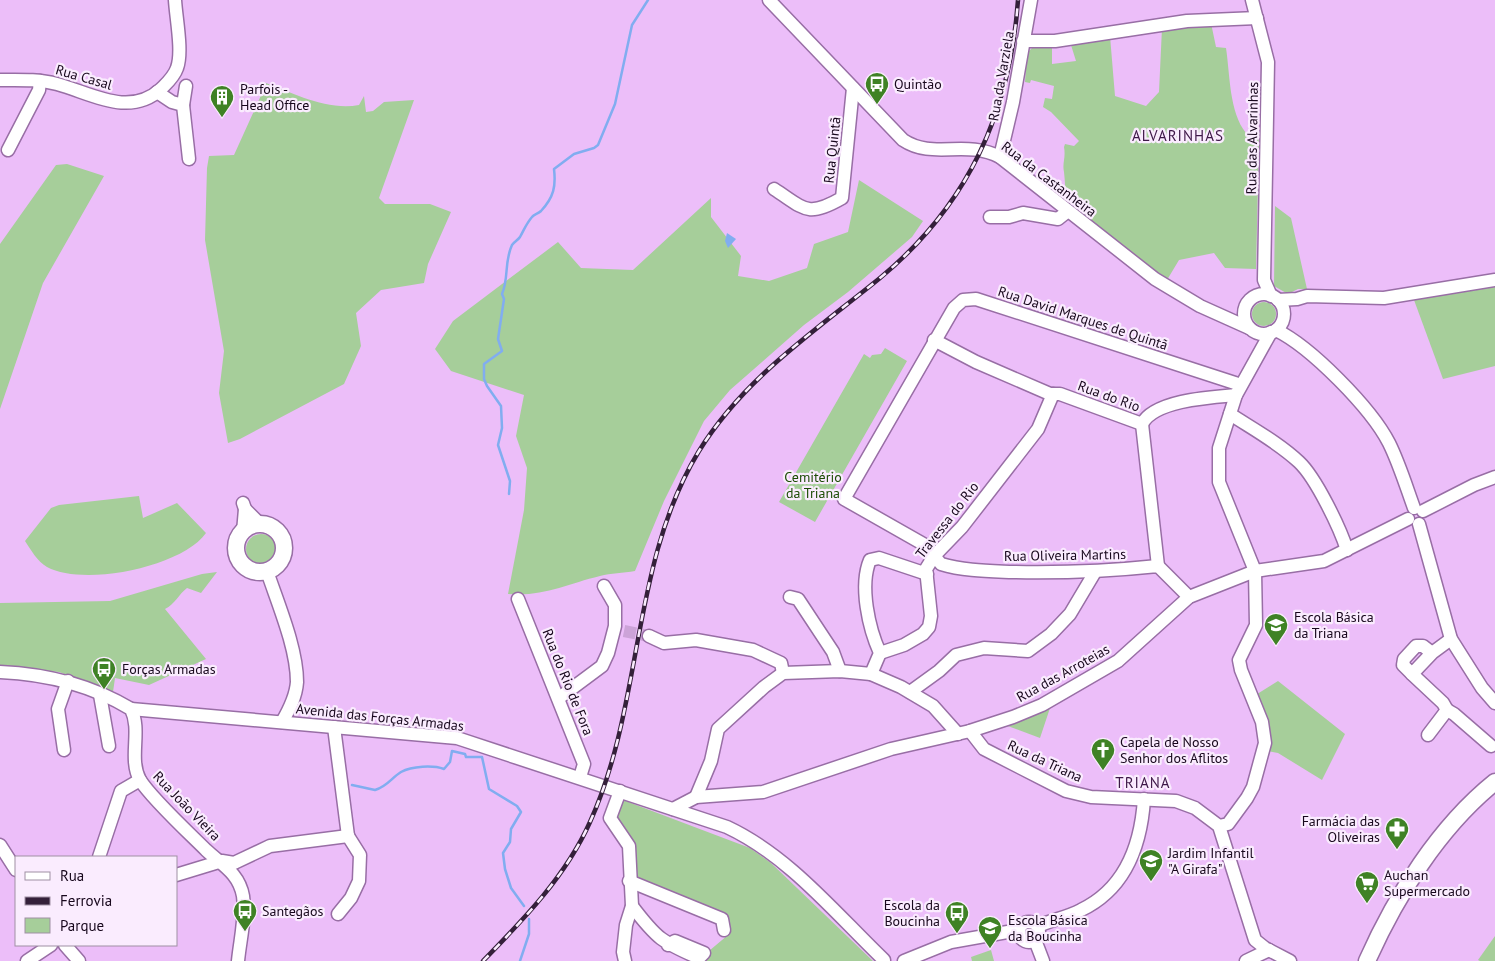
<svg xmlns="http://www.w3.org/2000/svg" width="1495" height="961" font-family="'PT Sans',sans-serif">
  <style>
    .green { fill: #a6ce9a }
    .water { fill: #81adf0 }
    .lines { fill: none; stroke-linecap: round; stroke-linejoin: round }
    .stream { stroke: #81adf0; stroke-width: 2.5 }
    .minor-tunnel { stroke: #cca3d8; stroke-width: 12; stroke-dasharray: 12 6; stroke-linecap: butt }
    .minor-casing { stroke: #986ea5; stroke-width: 15 }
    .major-casing { stroke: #986ea5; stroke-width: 19 }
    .minor { stroke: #fff; stroke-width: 12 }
    .major { stroke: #fff; stroke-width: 16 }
    .rail-casing { stroke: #34203a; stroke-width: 4.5 }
    .rail { stroke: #faecfe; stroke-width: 2.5; stroke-dasharray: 8; stroke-linecap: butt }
    .labels { text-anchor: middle; stroke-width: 4.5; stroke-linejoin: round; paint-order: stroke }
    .street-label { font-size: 14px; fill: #17071c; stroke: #faecfe }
    .poi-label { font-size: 14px; fill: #17071c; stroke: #faecfe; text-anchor: start }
    .park-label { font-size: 14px; fill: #1c4c05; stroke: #faecfe }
    .neighbourhood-label { font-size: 15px; letter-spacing: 1px; fill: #3d1747; stroke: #faecfe }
  </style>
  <rect width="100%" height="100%" fill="#ecbef9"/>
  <g class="green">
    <path d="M 1211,23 L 1216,47 L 1226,48 C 1230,74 1229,112 1246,133 L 1254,130 L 1259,141 L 1256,269 L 1225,268 L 1214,253 L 1179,260 L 1167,280 L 1141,262 L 1064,201 C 1066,190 1065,183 1064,172 C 1062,163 1066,158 1064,147 L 1065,144 L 1074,146 L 1079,141 L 1051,112 L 1043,107 L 1045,98 L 1052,99 L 1054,86 L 1031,80 L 1030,83 L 1025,82 L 1027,53 L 1036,44 L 1052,46 L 1052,64 L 1076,61 L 1071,45 L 1110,36 L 1115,96 L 1146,106 L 1159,92 L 1162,28 Z"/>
    <path d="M 263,82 C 293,93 327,111 359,105 L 364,96 L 366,112 L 373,111 L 384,102 L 414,100 L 379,198 L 385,204 L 430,204 L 451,212 L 428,264 L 424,283 L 381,290 L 356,313 L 361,346 L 344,384 L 240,439 L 228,443 L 219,393 L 224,351 L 205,240 L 207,168 L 209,156 L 234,155 L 263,91 Z"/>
    <polygon points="67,164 104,176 43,283 0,409 0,244 56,165"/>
    <path d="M 859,180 L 923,221 L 912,237 L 848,292 L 804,325 L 730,390 L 704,421 L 664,501 L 635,571 C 623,573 611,573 600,576 C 567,584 543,597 508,594 L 524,510 L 527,468 L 516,436 L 524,395 L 451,371 L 435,349 L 453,321 L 558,242 L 581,268 L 633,270 L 711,198 L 711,217 L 741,256 L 738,276 L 769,281 L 807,268 L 814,244 L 848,232 Z"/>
    <polygon points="1275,206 1291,218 1307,289 1298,289 1288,294 1274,286"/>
    <polygon points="1495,287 1495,366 1443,379 1414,300"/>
    <circle cx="1264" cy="314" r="12"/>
    <polygon points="885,348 907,361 815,522 779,502 864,354 870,358 872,355 881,354"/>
    <path d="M 139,496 L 143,518 L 177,503 L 206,533 C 182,567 84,587 47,567 C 37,561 31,550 25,541 L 51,508 L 59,505 Z"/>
    <circle cx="261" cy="549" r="15"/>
    <path d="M 217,572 L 201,593 L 187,588 C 179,594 175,604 165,609 L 206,659 L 149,685 L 115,678 L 113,692 L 59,672 L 0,666 L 0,603 L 110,601 L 202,574 Z"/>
    <polygon points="1278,681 1345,734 1322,780 1278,753 1268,751 1254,696"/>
    <polygon points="1051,705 1040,738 1005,725"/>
    <polygon points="623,800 750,848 771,863 873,961 697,961 728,935 729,926 635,880 617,822 616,813"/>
    <circle cx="1029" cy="931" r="7"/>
    <polygon points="1495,936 1495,961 1480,961 1478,960"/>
    <polygon points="991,950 994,961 972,961 971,957"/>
  </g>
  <polygon class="water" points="727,233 736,239 728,248 725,241"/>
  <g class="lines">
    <g class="stream">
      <path d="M 509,494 L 510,481 L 498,445 L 502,428 L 501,406 L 487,386 L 484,379 L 484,364 L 502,351 L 498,339 L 504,299 L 502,294 C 509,278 504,262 512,245 C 514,242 518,240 520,237 C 524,230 526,224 532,217 C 534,214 538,214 541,211 C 554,197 556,186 554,169 L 574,154 L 594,148 L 598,145 L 615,104 L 632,25 L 648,0"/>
      <path d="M 352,785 L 375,790 C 388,786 391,778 401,772 C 412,766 433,765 444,769 L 450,762 L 452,751 L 465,754 L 466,757 L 482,757 L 489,789 L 517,806 L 521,812 L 511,829 L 510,842 L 503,853 L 505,869 L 511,888 L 524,906"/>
      <polyline points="520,961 529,934 529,919"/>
    </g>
    <polyline class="minor-tunnel" points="624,631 649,636"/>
    <g class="minor-casing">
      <g id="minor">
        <path d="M 769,0 L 903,140 C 933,160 965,139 1000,157 L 1155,279 L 1200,306 L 1249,328"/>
        <polyline points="1252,0 1268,62 1264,280 1271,296"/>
        <polyline points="1023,41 1055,41 1187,21 1257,18"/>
        <path d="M 0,80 C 19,80 38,79 57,84 C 91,93 129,118 161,89 C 167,83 174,77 177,68 C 183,52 176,18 175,0"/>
        <polyline points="157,92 172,102 183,105 189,159"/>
        <polyline points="183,105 186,86"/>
        <polyline points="8,150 39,90 40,81"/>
        <polyline points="1000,157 1013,102 1031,0"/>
        <path d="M 774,189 C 805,209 807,218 842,198 L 853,88"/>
        <polyline points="990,217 1009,217 1023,213 1058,219 1068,211"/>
        <circle cx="1264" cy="314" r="20"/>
        <polyline points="1278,300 1297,299 1307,296 1384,298 1495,280"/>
        <path d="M 1276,330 C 1311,347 1371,408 1389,443 C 1399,463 1406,486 1414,508"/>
        <polyline points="934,340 976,362 1050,394 1060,394 1142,424"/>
        <path d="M 1230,414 C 1253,429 1279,443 1299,462 C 1316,478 1340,528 1347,550"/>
        <polyline points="1142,424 1158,566"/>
        <path d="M 1142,424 C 1154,400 1212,397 1236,395"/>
        <polyline points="243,503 245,509 243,532"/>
        <polyline points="245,509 260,524"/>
        <polyline points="1423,511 1474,485 1495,477"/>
        <polyline points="1419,524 1451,639 1482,688 1495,703"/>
        <path d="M 267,571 C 278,604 297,648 297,682 C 296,697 289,710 282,722"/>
        <polyline points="790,597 798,599 833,652 840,671"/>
        <path d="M 1189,597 L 1158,566 C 1110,571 1062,573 1013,572 C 989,571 964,571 941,564 L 925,545 L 844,499 L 954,308 L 963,300 L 976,299 L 1241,385"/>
        <polyline points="518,599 584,764 580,777"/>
        <polyline points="649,636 664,643 696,640 753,650 781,663 783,673"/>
        <polyline points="880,653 904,645 923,634 929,627 931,616 926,569 934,556 962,527 1038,429 1053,394"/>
        <polyline points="1432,653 1423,646 1416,646 1404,659 1403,665 1412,674 1432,653 1451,639"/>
        <path d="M 0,672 C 46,674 91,685 131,709 C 142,731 128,758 140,780 C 152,799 189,833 206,850 C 222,865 239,873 243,896 C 246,917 240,940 238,961"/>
        <path d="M 871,674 L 880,653 C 869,629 859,586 870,560 L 879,558 L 927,574"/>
        <polyline points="1412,674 1443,703 1447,710 1428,735"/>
        <polyline points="910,692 939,671 956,655 984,648 1028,651 1051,634 1070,614 1095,572"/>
        <polyline points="100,695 109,746"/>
        <polyline points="559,698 602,666 608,653 615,626 615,605 604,586"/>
        <path d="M 131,709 L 457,738 L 727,827 C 789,856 835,913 884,960"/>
        <polyline points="1447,710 1454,714 1491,746"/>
        <polyline points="334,727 348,836"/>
        <polyline points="970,731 984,749 1066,791 1091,797 1176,801 1195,808 1219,826 1255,940 1265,948 1290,961"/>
        <polyline points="64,750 58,709 68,681"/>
        <polyline points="620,791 610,818 629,846 632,906 626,925 623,952 625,961"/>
        <polyline points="696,797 711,761 718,729 764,687 783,673 840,671 871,674 901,687 933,706 958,734"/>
        <polyline points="673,809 696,797 763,792 891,749 970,731 1013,717 1042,705 1118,661 1189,597 1255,571 1324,561 1408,519"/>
        <polyline points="1219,826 1228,824 1247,798 1253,787 1265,743 1262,722 1241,670 1239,660 1256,625 1255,571 1219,482 1219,448 1236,395 1271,332"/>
        <polyline points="0,845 16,870"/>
        <polyline points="99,857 121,791 140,780"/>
        <polyline points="176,875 222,861 234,863 270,846 348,836"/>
        <polyline points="629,881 722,919 724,930"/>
        <path d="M 632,906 C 657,939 662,942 699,958 L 704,953 L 675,941 L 668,945"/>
        <polyline points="338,914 351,898 359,881 360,855 348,836"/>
        <circle cx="1029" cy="932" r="10"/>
        <path d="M 1038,926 C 1052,920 1068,917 1081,910 C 1125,889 1141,845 1144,799"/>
        <polyline points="1035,940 1043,961"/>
        <polyline points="65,945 79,961"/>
        <polyline points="27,961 51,945"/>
        <polyline points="904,961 951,942 1019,930"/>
        <polyline points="1246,961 1269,950"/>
      </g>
    </g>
    <g class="major-casing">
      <g id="major">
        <circle cx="260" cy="548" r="24"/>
        <path d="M 1367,961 C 1396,896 1439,827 1495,782"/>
      </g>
    </g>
    <use href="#minor" class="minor"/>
    <use href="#major" class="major"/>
    <g class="rail-casing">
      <path id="rail" d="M 483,961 C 524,919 566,876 590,822 C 644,703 630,564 699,451 C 744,378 815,331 880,278 C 968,205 1010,113 1018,0"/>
    </g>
    <use href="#rail" class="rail"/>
  </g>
  <defs>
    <g id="bus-pin" transform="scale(1.25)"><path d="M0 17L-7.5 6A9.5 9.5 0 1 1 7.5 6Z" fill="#3f8225" stroke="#faecfe"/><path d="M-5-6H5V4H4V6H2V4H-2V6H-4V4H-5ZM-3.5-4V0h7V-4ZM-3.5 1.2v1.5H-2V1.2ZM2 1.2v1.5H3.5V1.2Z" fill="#fff"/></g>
    <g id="building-pin" transform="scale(1.25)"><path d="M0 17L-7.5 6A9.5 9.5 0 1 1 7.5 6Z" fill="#3f8225" stroke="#faecfe"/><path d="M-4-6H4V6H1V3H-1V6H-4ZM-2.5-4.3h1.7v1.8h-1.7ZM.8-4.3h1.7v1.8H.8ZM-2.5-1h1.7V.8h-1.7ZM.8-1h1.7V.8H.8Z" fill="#fff"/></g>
    <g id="school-pin" transform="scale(1.25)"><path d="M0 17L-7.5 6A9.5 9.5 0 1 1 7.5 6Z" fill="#3f8225" stroke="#faecfe"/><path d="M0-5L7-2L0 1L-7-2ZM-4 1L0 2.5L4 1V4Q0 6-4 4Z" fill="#fff"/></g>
    <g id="church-pin" transform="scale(1.25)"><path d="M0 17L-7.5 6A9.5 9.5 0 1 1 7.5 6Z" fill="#3f8225" stroke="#faecfe"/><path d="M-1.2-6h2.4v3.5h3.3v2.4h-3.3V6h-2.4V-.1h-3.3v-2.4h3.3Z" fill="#fff"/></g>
    <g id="pharmacy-pin" transform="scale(1.25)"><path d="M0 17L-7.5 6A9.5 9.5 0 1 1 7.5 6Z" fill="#3f8225" stroke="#faecfe"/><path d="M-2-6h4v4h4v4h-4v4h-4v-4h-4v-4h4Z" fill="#fff"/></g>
    <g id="supermarket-pin" transform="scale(1.25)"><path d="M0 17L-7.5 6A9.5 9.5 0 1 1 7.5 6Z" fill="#3f8225" stroke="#faecfe"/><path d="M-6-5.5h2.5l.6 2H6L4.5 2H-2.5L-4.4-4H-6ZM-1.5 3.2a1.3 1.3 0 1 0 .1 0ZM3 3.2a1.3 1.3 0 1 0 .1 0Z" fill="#fff"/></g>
  </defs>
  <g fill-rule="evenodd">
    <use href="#bus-pin" x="877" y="84"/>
    <use href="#building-pin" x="222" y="97"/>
    <use href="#school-pin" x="1276" y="625"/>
    <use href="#bus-pin" x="104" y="669"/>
    <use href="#church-pin" x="1103" y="750"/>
    <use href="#pharmacy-pin" x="1397" y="829"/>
    <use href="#school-pin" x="1151" y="861"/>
    <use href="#supermarket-pin" x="1367" y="883"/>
    <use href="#bus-pin" x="245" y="911"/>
    <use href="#bus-pin" x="957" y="913"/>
    <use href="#school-pin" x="990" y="928"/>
  </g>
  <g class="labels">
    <g class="street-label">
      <text transform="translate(1001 76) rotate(-80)" y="5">Rua da Varziela</text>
      <text transform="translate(84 77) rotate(16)" y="5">Rua Casal</text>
      <text transform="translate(1252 138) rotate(-89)" y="5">Rua das Alvarinhas</text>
      <text transform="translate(832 150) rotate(-84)" y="5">Rua Quintã</text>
      <text transform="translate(1049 179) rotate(37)" y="5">Rua da Castanheira</text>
      <text transform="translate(1083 318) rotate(18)" y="5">Rua David Marques de Quintã</text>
      <text transform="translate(1109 396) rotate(20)" y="5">Rua do Rio</text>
      <text transform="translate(947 520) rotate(-52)" y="5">Travessa do Rio</text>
      <text transform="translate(1065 555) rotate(-1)" y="5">Rua Oliveira Martins</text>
      <text transform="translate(1063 673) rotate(-29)" y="5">Rua das Arroteias</text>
      <text transform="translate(568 682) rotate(68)" y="5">Rua do Rio de Fora</text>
      <text transform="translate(380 717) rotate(6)" y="5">Avenida das Forças Armadas</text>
      <text transform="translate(1045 761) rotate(25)" y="5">Rua da Triana</text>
      <text transform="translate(187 806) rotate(46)" y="5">Rua João Vieira</text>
    </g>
    <g class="poi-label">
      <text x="894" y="89">Quintão</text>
      <text x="240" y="94">Parfois -<tspan x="240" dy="16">Head Office</tspan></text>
      <text x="1294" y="622">Escola Básica<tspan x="1294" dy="16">da Triana</tspan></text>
      <text x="122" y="674">Forças Armadas</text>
      <text x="1120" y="747">Capela de Nosso<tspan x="1120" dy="16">Senhor dos Aflitos</tspan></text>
      <text x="1380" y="826" text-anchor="end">Farmácia das<tspan x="1380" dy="16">Oliveiras</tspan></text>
      <text x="1168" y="858">Jardim Infantil<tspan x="1168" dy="16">"A Girafa"</tspan></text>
      <text x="1384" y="880">Auchan<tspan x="1384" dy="16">Supermercado</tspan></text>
      <text x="940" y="910" text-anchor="end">Escola da<tspan x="940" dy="16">Boucinha</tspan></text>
      <text x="262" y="916">Santegãos</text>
      <text x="1008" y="925">Escola Básica<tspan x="1008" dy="16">da Boucinha</tspan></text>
    </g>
    <g class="park-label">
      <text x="813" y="482">Cemitério<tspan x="813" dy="16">da Triana</tspan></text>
    </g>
    <g class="neighbourhood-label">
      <text x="1178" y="141">ALVARINHAS</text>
      <text x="1143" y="788">TRIANA</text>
    </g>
  </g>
  <rect x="15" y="856" width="162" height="90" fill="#faecfe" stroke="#9f90a4"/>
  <rect x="25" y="872" width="25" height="8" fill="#ffffff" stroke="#9f90a4"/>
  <text x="60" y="881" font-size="15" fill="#17071c">Rua</text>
  <rect x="25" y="897" width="25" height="8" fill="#34203a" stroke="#9f90a4"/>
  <text x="60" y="906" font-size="15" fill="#17071c">Ferrovia</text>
  <rect x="25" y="918" width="25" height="15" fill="#a6ce9a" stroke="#9f90a4"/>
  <text x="60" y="931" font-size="15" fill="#17071c">Parque</text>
</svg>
